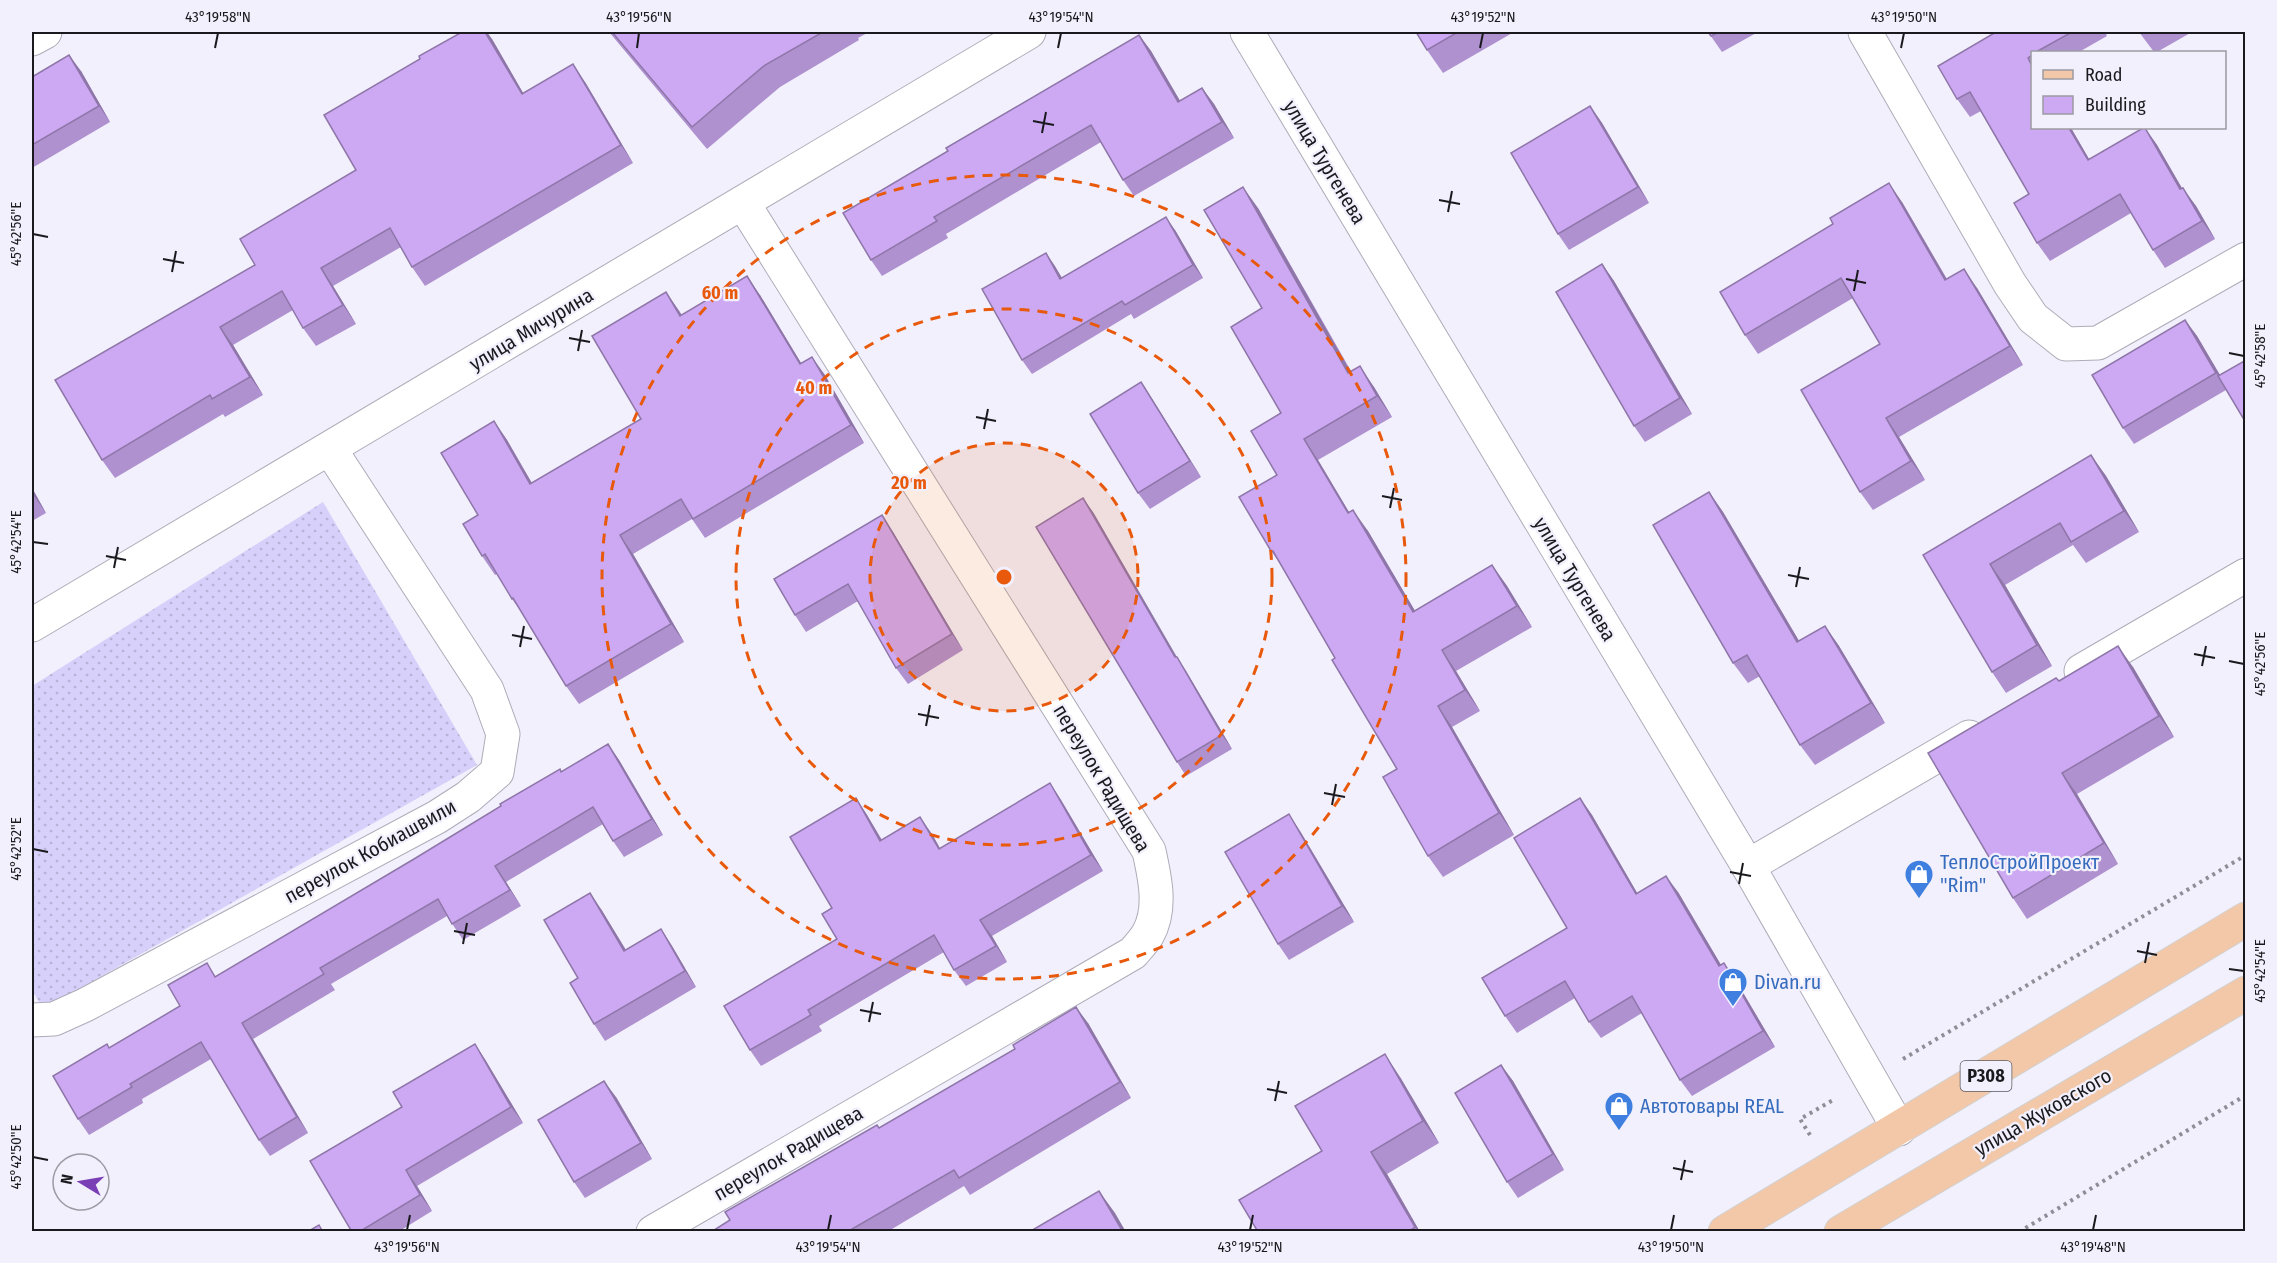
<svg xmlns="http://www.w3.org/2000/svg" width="2277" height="1263" font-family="'Fira Sans Condensed',sans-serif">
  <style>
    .grass { fill: url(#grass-dots) }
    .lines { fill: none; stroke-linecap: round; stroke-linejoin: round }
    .minor-casing { stroke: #aeacb8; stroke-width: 35 }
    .tertiary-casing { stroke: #aeacb8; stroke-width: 35 }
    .primary-casing { stroke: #d1d1d2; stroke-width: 35 }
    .path { stroke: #8f8d95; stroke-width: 4; stroke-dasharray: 3 4.5; stroke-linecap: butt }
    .minor { stroke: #fff; stroke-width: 33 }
    .tertiary { stroke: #fff; stroke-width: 33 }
    .primary { stroke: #f3c8a9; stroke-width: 33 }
    .wall { fill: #af91d0 }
    .shaded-wall { fill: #8f76a9 }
    .building { fill: #cca9f2; stroke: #8f76a9; stroke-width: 1.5 }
    .ticks { fill: none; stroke: #1a191d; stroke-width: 2 }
    .ring { fill: none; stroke: #e8590c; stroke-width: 3; stroke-dasharray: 10 8 }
    .labels { text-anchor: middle; stroke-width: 4.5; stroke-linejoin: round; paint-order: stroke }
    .shield { fill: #f2f0fc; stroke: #5b5a60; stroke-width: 1.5 }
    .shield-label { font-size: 18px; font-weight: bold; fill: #1a191d }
    .street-label { font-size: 20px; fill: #1a191d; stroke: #f2f0fc }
    .shop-label { font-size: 20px; fill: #366cbe; stroke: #f2f0fc; text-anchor: start }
    .centre { fill: #e8590c; stroke: #f2f0fc; stroke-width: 3 }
    .ring-label { font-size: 18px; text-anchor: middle; font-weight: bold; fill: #e8590c; stroke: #f2f0fc; stroke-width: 4.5; stroke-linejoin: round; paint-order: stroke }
    .neatline { fill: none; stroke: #1a191d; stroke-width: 2 }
    .ticks-label { font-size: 15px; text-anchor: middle; fill: #1a191d }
  </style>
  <defs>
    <pattern id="grass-dots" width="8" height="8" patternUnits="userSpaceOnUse" patternTransform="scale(1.5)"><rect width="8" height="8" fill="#d7d0fb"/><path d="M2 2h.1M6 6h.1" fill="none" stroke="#b8b2d7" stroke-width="1.8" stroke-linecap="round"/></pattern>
  </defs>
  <rect width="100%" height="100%" fill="#f2f0fc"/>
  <polygon class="grass" points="323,502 477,765 43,1009 32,990 32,686"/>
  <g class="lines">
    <g class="minor-casing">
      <g id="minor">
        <polyline points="1247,32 1748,866 1899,1129"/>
        <polyline points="1865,32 2010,284 2033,318 2066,344 2098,343 2246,259"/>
        <polyline points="32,39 45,32"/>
        <polyline points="2081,671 2246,575"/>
        <polyline points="1748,866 1969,737"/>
        <polyline points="32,1020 54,1019 85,1005 437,817 468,797 497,772 503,734 487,690 330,449"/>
        <path d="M 653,1232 L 1133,953 C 1138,947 1144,941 1148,934 C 1162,909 1155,878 1149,851 L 743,203"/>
      </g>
    </g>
    <g class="tertiary-casing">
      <polyline id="tertiary" points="32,625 1029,32"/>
    </g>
    <g class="primary-casing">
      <g id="primary">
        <polyline points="1725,1232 2246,919"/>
        <polyline points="1841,1232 2246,993"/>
      </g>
    </g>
    <g class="path">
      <polyline points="1903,1059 2246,855"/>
      <polyline points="1810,1135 1800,1119 1835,1099"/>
      <polyline points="2019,1232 2246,1095"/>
    </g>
    <use href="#minor" class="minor"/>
    <use href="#tertiary" class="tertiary"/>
    <use href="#primary" class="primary"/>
  </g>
  <g class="wall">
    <polygon points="609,32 869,32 858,38 859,40 780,87 707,149"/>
    <polygon points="1416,32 1514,32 1443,73 1427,50"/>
    <polygon points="1708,32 1758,32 1722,52"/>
    <polygon points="1996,32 2105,32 2107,36 2079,52 2032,52 2032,128 2071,128 2089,159 2145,128 2157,145 2182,189 2196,206 2215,239 2165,268 2153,250 2131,213 2050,261 2037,243 2029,194 1981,111 1970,117 1957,99"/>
    <polygon points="2139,32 2192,32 2157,52 2154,52"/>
    <polygon points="1139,35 1151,51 1180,101 1202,88 1214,104 1234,138 1134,196 1123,180 1101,142 946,234 948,238 882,276 871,260 948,151"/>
    <polygon points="492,39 523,93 585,82 633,163 425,286 412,267 401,247 333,286 356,324 316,346 303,328 293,310 233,345 263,395 225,417 223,414 115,478 102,460 255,265 356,170"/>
    <polygon points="81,71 110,122 32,168 32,77"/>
    <polygon points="1590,106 1602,123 1649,203 1569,250 1558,234"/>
    <polygon points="1902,202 1947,279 1977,288 2023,365 1899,437 1925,480 1873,510 1860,492 1880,344 1853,298 1758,354 1745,335"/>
    <polygon points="1258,208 1351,371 1374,387 1392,417 1318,460 1349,512 1368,531 1415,611 1492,565 1507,586 1532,627 1456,671 1480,711 1452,727 1514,835 1443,877 1428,856 1397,769 1335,658 1284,569 1271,551 1281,413 1262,308"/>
    <polygon points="1175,230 1203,278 1134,319 1131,314 1032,374 1022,360 1046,253 1062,278"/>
    <polygon points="1602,264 1614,281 1692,414 1645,442 1634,426"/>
    <polygon points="666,292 682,315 760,295 801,363 825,375 864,443 705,538 692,519 633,554 684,642 579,704 566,686 525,617 512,599 497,574 495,575 482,556 478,515 494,421 507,440 532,483 641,419"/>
    <polygon points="2185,320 2197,336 2220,375 2226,390 2134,444 2123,428"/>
    <polygon points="1141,382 1152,399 1201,477 1150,509 1138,493"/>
    <polygon points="2091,455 2106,476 2139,532 2086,563 2073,545 2005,585 2052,666 2006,693 1992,672 1923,555"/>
    <polygon points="32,488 46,513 32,521"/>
    <polygon points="1709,492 1723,512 1799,641 1825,626 1839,646 1885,723 1815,765 1800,745 1760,676 1748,683 1733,663"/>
    <polygon points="1093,512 1176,657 1186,671 1232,749 1186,776 1177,762"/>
    <polygon points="893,532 963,650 908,684 896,668 858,601 806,632 795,615"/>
    <polygon points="2133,667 2174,737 2077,794 2118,864 2027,919 2013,898 2059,681"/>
    <polygon points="608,744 619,760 663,835 624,857 613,841 603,824 506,882 521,906 463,940 447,916 331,984 335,990 253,1039 308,1133 270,1156 259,1140 211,1059 142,1099 143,1103 89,1135 78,1119 110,1048 180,1006 207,963 216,977"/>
    <polygon points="1050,783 1061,800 1103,871 992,936 1007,962 966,986 954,970 944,952 819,1026 822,1031 761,1066 750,1050 837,939 832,908 856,798 867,815 882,840 932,834 940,849"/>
    <polygon points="1580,798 1592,815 1637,893 1678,892 1721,965 1724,963 1735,979 1775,1047 1692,1096 1680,1080 1642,1013 1601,1038 1589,1022 1575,998 1517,1033 1505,1016 1567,928"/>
    <polygon points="1300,831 1354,922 1289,960 1278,944"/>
    <polygon points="601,909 626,950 661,929 672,946 696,987 605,1041 594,1024 578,978"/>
    <polygon points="1088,1023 1131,1098 970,1195 964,1186 887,1232 711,1232 879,1128"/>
    <polygon points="475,1044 486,1061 523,1123 417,1186 432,1211 398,1232 352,1232 402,1107"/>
    <polygon points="1501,1065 1513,1081 1564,1170 1518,1198 1507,1182"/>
    <polygon points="1400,1077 1439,1143 1387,1174 1420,1232 1258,1232 1322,1151"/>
    <polygon points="616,1097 652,1159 585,1198 574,1182"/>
  </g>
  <g class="shaded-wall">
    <polygon points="485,32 487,32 492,39 534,112 522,94"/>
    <polygon points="1139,35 1151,51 1190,118 1178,102"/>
    <polygon points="69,55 81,71 110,122 99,106"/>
    <polygon points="573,64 585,82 633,163 621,145"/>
    <polygon points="1202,88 1214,104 1234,138 1222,122"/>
    <polygon points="1590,106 1602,123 1649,203 1638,187"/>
    <polygon points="2069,128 2071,128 2100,178 2088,160"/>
    <polygon points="2145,128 2157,145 2193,207 2180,189"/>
    <polygon points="1889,183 1902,202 1958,299 1945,280"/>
    <polygon points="1243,187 1258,208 1363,394 1348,373"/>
    <polygon points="2183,188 2196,206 2215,239 2202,221"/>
    <polygon points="1166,217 1175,230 1203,278 1193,265"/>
    <polygon points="1046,253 1055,266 1070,292 1060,279"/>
    <polygon points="1602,264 1614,281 1692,414 1680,398"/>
    <polygon points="321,268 333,286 356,324 343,305"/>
    <polygon points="1964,269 1977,288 2023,365 2010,346"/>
    <polygon points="747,276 760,295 813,383 800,364"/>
    <polygon points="666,292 679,311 693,334 680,316"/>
    <polygon points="2185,320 2197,336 2228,389 2216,373"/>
    <polygon points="220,327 233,345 263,395 250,377"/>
    <polygon points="812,357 825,375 864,443 851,425"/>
    <polygon points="1360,366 1374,387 1392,417 1377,396"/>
    <polygon points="1141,382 1152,399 1201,477 1190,461"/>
    <polygon points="1886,418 1899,437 1925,480 1911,461"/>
    <polygon points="494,421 507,440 543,503 530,484"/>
    <polygon points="1304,439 1318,460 1362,534 1348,513"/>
    <polygon points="2091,455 2106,476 2139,532 2124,511"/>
    <polygon points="32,488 46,513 34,496 32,491"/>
    <polygon points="1709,492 1723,512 1812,663 1797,642"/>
    <polygon points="1083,498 1093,512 1185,671 1175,657"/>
    <polygon points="1353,510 1368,531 1428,633 1413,612"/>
    <polygon points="882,515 893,532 963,650 952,634"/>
    <polygon points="620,535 633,554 684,642 671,624"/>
    <polygon points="1990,564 2005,585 2052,666 2037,645"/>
    <polygon points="1492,565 1507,586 1532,627 1517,606"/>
    <polygon points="1825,626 1839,646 1885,723 1871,703"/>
    <polygon points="2118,646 2133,667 2174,737 2159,716"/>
    <polygon points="1442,650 1456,671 1480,711 1465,690"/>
    <polygon points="1177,657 1186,671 1232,749 1222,735"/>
    <polygon points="1438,706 1452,727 1514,835 1499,813"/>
    <polygon points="608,744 619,760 663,835 652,819"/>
    <polygon points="2062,773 2077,794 2118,864 2104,843"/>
    <polygon points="1050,783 1061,800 1103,871 1091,855"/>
    <polygon points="856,798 867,815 892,858 880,841"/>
    <polygon points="1580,798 1592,815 1647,910 1636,894"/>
    <polygon points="1289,814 1300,831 1354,922 1342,906"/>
    <polygon points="920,817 932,834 950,866 939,849"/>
    <polygon points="495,866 506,882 521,906 510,890"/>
    <polygon points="1666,876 1678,892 1731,982 1719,966"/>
    <polygon points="590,893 601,909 636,967 624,951"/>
    <polygon points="980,920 992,936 1007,962 996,946"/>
    <polygon points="661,929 672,946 696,987 685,971"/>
    <polygon points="1724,963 1735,979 1775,1047 1763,1031"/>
    <polygon points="1076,1007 1088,1023 1131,1098 1120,1082"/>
    <polygon points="242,1023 253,1039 308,1133 297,1117"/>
    <polygon points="475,1044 486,1061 523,1123 511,1107"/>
    <polygon points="1385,1054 1400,1077 1439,1143 1423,1121"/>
    <polygon points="1501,1065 1513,1081 1564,1170 1553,1154"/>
    <polygon points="604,1081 616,1097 652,1159 641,1143"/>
    <polygon points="1371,1152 1387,1174 1420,1232 1418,1232 1415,1227"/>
    <polygon points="406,1170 417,1186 432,1211 420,1195"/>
    <polygon points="1099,1191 1115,1213 1126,1232 1123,1232"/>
  </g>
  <g class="building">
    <polygon points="462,32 485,32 522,94 573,64 621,145 412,267 390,228 321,268 343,305 303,328 282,291 220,327 250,377 212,399 210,395 102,460 55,380 255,265 240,239 356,170 324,115 420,59 419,56"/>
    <polygon points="612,32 823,32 765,65 692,127"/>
    <polygon points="1416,32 1458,32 1427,50"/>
    <polygon points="1708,32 1719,32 1711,36"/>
    <polygon points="1996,32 2072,32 2036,52 2032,52 2032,55 2028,58 2032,66 2032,128 2069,128 2088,160 2143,128 2145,128 2180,189 2183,188 2202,221 2153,250 2120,194 2037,243 2014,203 2029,194 1970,92 1957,99 1938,66"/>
    <polygon points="1139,35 1178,102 1202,88 1222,122 1123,180 1091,125 934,217 937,221 871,260 843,213 948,151 946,148"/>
    <polygon points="69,55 99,106 32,145 32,77"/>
    <polygon points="1590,106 1638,187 1558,234 1511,153"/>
    <polygon points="1889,183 1945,280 1964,269 2010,346 1886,418 1911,461 1860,492 1801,390 1880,344 1841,278 1745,335 1720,292 1833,224 1830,218"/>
    <polygon points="1243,187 1348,373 1360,366 1377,396 1304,439 1348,513 1353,510 1413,612 1492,565 1517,606 1442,650 1465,690 1438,706 1499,813 1428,856 1383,777 1397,769 1332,660 1335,658 1273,551 1271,551 1239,497 1277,475 1251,431 1281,413 1231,327 1262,308 1204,210"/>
    <polygon points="1166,217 1193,265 1125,305 1122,301 1022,360 982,289 1046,253 1060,279"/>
    <polygon points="1602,264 1680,398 1634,426 1556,292"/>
    <polygon points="747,276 800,364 812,357 851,425 693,519 681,499 620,535 671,624 566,686 513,598 512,599 485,554 482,556 463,524 478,515 441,453 494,421 530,484 641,419 592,336 666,292 680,316"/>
    <polygon points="2185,320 2216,373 2123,428 2092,375"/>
    <polygon points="2246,360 2246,423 2218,376"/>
    <polygon points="1141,382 1190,461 1138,493 1090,414"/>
    <polygon points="2091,455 2124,511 2071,542 2060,523 1990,564 2037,645 1992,672 1923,555"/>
    <polygon points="1709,492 1797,642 1825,626 1871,703 1800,745 1747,655 1733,663 1653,525"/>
    <polygon points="1083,498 1175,657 1177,657 1222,735 1177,762 1036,527"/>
    <polygon points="882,515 952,634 896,668 848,584 795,615 774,579"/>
    <polygon points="2118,646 2159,716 2062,773 2104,843 2013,898 1928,753 2056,678 2059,681"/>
    <polygon points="608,744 652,819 613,841 593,807 495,866 510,890 452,924 438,899 320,968 324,974 242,1023 297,1117 259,1140 201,1042 130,1084 132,1087 78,1119 53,1076 107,1044 109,1048 180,1006 168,985 207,963 215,977 414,859 501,806 500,804 560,769 561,772"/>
    <polygon points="1050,783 1091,855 980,920 996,946 954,970 934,935 808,1010 811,1015 750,1050 724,1006 837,939 822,914 832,908 790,837 856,798 880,841 920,817 939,849"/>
    <polygon points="1580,798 1636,894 1666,876 1719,966 1724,963 1763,1031 1680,1080 1632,996 1589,1022 1565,981 1505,1016 1482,978 1567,928 1514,838"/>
    <polygon points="1289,814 1342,906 1278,944 1225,852"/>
    <polygon points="590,893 624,951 661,929 685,971 594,1024 570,983 578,978 544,920"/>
    <polygon points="1076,1007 1120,1082 959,1178 954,1170 847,1232 711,1232 730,1220 725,1212 877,1125 879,1128 1015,1049 1013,1045"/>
    <polygon points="475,1044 511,1107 406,1170 420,1195 359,1232 352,1232 310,1161 402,1107 393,1092"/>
    <polygon points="1385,1054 1423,1121 1371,1152 1415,1227 1408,1232 1258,1232 1239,1200 1322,1151 1295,1106"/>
    <polygon points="1501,1065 1553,1154 1507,1182 1455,1093"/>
    <polygon points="604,1081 641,1143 574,1182 538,1120"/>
    <polygon points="1099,1191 1123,1232 1029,1232"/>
    <polygon points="319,1225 323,1232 307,1232"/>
  </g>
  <path class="ticks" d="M 215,48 L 218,33M 637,48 L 639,33M 1058,48 L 1061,33M 1480,48 L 1483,33M 1901,48 L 1904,33M 1033,121 L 1054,125M 1042,133 L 1046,112M 1439,200 L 1460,204M 1448,212 L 1452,191M 33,234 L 48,237M 163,259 L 184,263M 172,272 L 176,251M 1846,279 L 1866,283M 1854,291 L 1858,270M 569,338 L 590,342M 578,351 L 582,330M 2229,353 L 2244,356M 976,417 L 996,421M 984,429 L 988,409M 1382,496 L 1402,500M 1390,508 L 1394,488M 33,542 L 48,544M 106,556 L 126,560M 114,568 L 118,547M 1788,575 L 1809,579M 1796,587 L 1800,567M 512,635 L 532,639M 520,647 L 524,626M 2194,654 L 2215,658M 2229,661 L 2244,664M 2202,666 L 2206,646M 918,714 L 939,718M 926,726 L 930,705M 1324,793 L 1345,797M 1332,805 L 1336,784M 33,849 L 48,852M 1730,872 L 1751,876M 1739,884 L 1743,863M 454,931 L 475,935M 463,944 L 467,923M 2137,951 L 2157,955M 2145,963 L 2149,942M 2229,969 L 2244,971M 860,1010 L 881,1014M 869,1022 L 873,1002M 1267,1089 L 1287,1093M 1275,1101 L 1279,1081M 33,1157 L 48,1160M 1673,1168 L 1693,1172M 1681,1180 L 1685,1160M 407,1230 L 410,1215M 828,1230 L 831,1215M 1250,1230 L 1253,1215M 1671,1230 L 1674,1215M 2093,1230 L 2096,1215"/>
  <circle cx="1004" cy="577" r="134" fill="#e8590c" fill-opacity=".12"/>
  <g class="ring">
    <circle cx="1004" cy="577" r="134"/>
    <circle cx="1004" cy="577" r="268"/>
    <circle cx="1004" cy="577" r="402"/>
  </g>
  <defs>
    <g id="shop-pin" transform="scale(1.5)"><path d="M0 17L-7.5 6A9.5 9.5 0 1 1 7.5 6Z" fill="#3f7fe0" stroke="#f2f0fc"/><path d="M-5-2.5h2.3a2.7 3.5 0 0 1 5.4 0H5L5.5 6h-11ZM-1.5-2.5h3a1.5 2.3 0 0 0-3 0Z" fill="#fff"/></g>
  </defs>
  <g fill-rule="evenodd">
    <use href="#shop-pin" x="1919" y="874"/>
    <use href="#shop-pin" x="1733" y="982"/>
    <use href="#shop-pin" x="1619" y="1106"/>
  </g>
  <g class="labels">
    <rect class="shield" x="1960.5" y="1061" width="51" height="30" rx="4.5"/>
    <g class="shield-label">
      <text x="1986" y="1082">P308</text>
    </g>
    <g class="street-label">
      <text transform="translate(1325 162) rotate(59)" y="7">улица Тургенева</text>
      <text transform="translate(531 329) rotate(-31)" y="7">улица Мичурина</text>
      <text transform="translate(1575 579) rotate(59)" y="7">улица Тургенева</text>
      <text transform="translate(1102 778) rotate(59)" y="7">переулок Радищева</text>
      <text transform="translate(370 851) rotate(-29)" y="7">переулок Кобиашвили</text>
      <text transform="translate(2043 1112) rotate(-30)" y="7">улица Жуковского</text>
      <text transform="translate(788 1153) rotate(-30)" y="7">переулок Радищева</text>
    </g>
    <g class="shop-label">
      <text x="1940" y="869">ТеплоСтройПроект<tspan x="1940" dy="23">"Rim"</tspan></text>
      <text x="1754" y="989">Divan.ru</text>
      <text x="1640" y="1113">Автотовары REAL</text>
    </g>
  </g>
  <circle cx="1004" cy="577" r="9" class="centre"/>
  <g class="ring-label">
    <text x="720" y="299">60 m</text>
    <text x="814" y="394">40 m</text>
    <text x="909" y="489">20 m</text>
  </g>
  <rect width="2277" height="1263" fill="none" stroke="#f2f0fc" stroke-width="66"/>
  <rect x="2031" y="51" width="195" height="78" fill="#f2f0fc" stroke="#9c9aa3" stroke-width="1.5"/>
  <rect x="2043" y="70" width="30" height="9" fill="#f3c8a9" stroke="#9c9aa3" stroke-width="1.5"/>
  <text x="2085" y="81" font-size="18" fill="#1a191d">Road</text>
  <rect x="2043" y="96" width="30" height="18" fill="#cca9f2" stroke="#9c9aa3" stroke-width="1.5"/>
  <text x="2085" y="111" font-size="18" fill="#1a191d">Building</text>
  <g transform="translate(81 1182) rotate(281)"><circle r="28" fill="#f2f0fc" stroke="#9c9aa3" stroke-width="1.5"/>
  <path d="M0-4.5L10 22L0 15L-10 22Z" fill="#7a3fb5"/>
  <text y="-9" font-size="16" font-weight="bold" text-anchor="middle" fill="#1a191d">N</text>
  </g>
  <rect x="33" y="33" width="2211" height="1197" class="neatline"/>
  <g class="ticks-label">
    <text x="218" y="22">43°19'58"N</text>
    <text x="639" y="22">43°19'56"N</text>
    <text x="1061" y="22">43°19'54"N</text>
    <text x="1483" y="22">43°19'52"N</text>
    <text x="1904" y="22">43°19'50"N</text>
    <text transform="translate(16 234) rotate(-90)" y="5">45°42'56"E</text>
    <text transform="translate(2260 356) rotate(-90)" y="5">45°42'58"E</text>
    <text transform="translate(16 542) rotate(-90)" y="5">45°42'54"E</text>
    <text transform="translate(2260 664) rotate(-90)" y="5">45°42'56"E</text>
    <text transform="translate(16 849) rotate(-90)" y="5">45°42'52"E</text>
    <text transform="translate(2260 971) rotate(-90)" y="5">45°42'54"E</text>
    <text transform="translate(16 1157) rotate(-90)" y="5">45°42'50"E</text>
    <text x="407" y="1252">43°19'56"N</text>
    <text x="828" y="1252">43°19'54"N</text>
    <text x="1250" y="1252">43°19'52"N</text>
    <text x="1671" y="1252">43°19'50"N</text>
    <text x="2093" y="1252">43°19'48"N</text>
  </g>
</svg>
